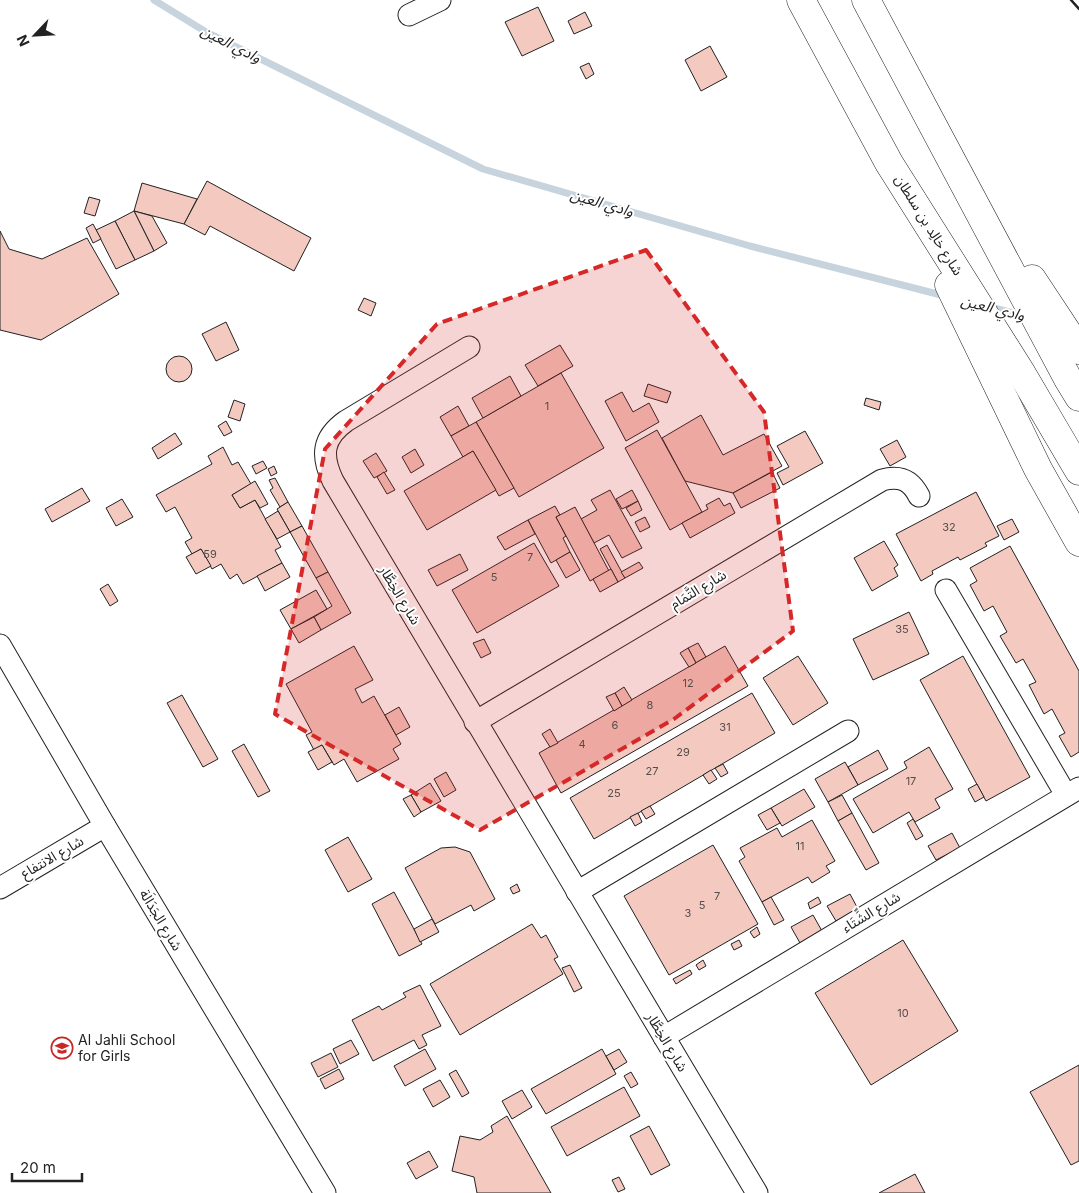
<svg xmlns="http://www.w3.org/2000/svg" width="1079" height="1193" font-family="Inter,'Noto Sans Arabic',sans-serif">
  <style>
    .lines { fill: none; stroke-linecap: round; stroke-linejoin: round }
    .stream { stroke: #c7d3dd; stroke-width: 7 }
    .building { fill: #f3c9c0; stroke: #222 }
    .minor-casing { stroke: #222; stroke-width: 23 }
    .primary-casing { stroke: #222; stroke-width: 29 }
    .minor { stroke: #fff; stroke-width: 21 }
    .primary { stroke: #fff; stroke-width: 28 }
    .wall { stroke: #222; stroke-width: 2.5 }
    .marked { fill: #d62828; fill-opacity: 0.2; stroke: #d62828; stroke-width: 4; stroke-dasharray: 10 6; stroke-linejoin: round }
    .labels { text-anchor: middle; stroke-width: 4; stroke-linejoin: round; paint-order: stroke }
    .number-label { font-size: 11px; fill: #564c4a }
    .street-label { font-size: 14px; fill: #222; stroke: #fff }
    .poi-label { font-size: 14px; fill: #222; stroke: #fff; text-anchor: start }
    .water-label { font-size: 15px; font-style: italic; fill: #222; stroke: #fff }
  </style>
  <rect width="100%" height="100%" fill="#fff"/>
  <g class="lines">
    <g class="stream">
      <polyline points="154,0 206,32 483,169 750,246 945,296"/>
      <polyline points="990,307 1025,316"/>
    </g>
  </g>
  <g class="building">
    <polygon points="538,7 554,41 522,56 505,22"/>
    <polygon points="585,12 592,26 574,34 568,21"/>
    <polygon points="710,46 727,77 701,91 685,60"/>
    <polygon points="589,63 594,74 586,79 580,67"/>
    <polygon points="207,181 311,238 294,271 210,226 205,235 184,224"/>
    <polygon points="142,183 197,199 184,224 134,211"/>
    <polygon points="89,197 100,200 95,216 84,213"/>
    <polygon points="134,211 152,216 167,243 154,251"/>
    <polygon points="134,211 154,251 135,260 115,221"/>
    <polygon points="115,221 135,260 116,269 96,230"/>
    <polygon points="93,224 101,239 93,243 86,228"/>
    <polygon points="0,231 9,249 42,259 87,238 119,294 41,340 0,330"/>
    <polygon points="364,298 376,303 371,316 358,310"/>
    <polygon points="226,322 239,350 216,361 202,334"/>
    <polygon points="560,345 573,366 538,386 525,365"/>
    <circle cx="179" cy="369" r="13"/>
    <polygon points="561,373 604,448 519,497 476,422"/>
    <polygon points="510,376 521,396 483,418 472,398"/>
    <polygon points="648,384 671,392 667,403 644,396"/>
    <polygon points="622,392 633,412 649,403 659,422 626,441 605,401"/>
    <polygon points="866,398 881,402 879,410 864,405"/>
    <polygon points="234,400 245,404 240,421 228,417"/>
    <polygon points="458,406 469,426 451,436 440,417"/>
    <polygon points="701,415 723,455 764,434 782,466 733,493 685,481 662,438"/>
    <polygon points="226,421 232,432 224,436 218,426"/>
    <polygon points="476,422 514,488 499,496 473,451 463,457 451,436"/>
    <polygon points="657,430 702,512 670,530 625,448"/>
    <polygon points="805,431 823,463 783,485 777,473 789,467 777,446"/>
    <polygon points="175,433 182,444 158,459 152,448"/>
    <polygon points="897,440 906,457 890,466 880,449"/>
    <polygon points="223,447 232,465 238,462 251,484 232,495 240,508 255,500 281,547 275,550 282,563 243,584 237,574 230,579 221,564 212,569 201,549 192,554 185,542 192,538 175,507 166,512 156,495 212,464 208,456"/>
    <polygon points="415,449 424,465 411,473 402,457"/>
    <polygon points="473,451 496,490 427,530 404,491"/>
    <polygon points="376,453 387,471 374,478 363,461"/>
    <polygon points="263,461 267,468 256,474 252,466"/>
    <polygon points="274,466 277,473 271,476 268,469"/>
    <polygon points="384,472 395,490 387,494 377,477"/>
    <polygon points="772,472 780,488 741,508 733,493"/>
    <polygon points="275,478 288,502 280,507 270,490 273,488 269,480"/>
    <polygon points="255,481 268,504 260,508 255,500 240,508 232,495"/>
    <polygon points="82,488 90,501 52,522 45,509"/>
    <polygon points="610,490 642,548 622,558 609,535 594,543 581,519 597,510 591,500"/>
    <polygon points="632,490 638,501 622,509 616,499"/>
    <polygon points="976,492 999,536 985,543 987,546 960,560 958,557 932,571 933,574 921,581 896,534"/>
    <polygon points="719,498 724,506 730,503 735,513 690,538 682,523 708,509 706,505"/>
    <polygon points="122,499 133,517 116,526 106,508"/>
    <polygon points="638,501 642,510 631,516 626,508"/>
    <polygon points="288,502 302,526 290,532 277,509"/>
    <polygon points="555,506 560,515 556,517 566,536 563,538 570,552 551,563 528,520"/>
    <polygon points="575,507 609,571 590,581 556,517"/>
    <polygon points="278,511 290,532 277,539 265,519"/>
    <polygon points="645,517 650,527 640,532 635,522"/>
    <polygon points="1012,519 1019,532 1004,540 997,526"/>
    <polygon points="528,520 535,534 505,550 497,537"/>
    <polygon points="302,526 328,572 316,578 290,532"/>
    <polygon points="884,541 898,565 894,568 898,576 872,591 854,558"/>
    <polygon points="534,543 559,586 477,633 452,590"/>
    <polygon points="607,545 625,578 618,582 600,549"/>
    <polygon points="1010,546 1079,671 1079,752 1071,757 1059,736 1065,733 1052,709 1044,714 1029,685 1036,682 1023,659 1016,663 1000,636 1007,632 993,606 984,611 970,585 977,581 970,568"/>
    <polygon points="201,549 211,566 196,574 186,557"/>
    <polygon points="570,552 580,570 566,578 556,560"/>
    <polygon points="460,554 468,570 437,586 428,570"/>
    <polygon points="639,562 643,568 625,578 621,572"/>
    <polygon points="282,563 290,577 265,591 257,576"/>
    <polygon points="611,569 618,582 600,592 593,579"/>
    <polygon points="328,572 351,613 321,630 314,617 332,606 316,578"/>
    <polygon points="108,584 118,601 110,606 100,589"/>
    <polygon points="316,590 327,609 291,629 280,610"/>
    <polygon points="909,612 929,654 873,680 853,639"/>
    <polygon points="314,617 321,630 299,643 291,629"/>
    <polygon points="484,639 491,653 481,658 473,643"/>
    <polygon points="698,643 706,657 696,663 688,648"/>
    <polygon points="354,646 373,680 355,689 362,703 374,696 401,744 393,749 399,759 357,782 344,759 334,765 322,745 314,750 306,735 312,732 286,684"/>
    <polygon points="725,646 748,686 561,793 539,753"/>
    <polygon points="688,648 696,663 689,667 680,653"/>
    <polygon points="798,656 828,703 793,725 763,678"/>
    <polygon points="963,656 1030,777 986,801 920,680"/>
    <polygon points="624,687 632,700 622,706 615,693"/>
    <polygon points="615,693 622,706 614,711 606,697"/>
    <polygon points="752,693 775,733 594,839 570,798"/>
    <polygon points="182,695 218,759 203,767 167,703"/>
    <polygon points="399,707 410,727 396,735 385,715"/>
    <polygon points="550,729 558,743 550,747 542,734"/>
    <polygon points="244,744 270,791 258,797 232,751"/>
    <polygon points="322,745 332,762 318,770 308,752"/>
    <polygon points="929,747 953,789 935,799 940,808 915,822 909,812 873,833 853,799 907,768 904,762"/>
    <polygon points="878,750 888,769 858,785 848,767"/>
    <polygon points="845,762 858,785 828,802 815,779"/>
    <polygon points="723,764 728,773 721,777 715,768"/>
    <polygon points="711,770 717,779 709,784 703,775"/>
    <polygon points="446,772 456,790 444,797 434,779"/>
    <polygon points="430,783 441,801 421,812 411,795"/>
    <polygon points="977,784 984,797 975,802 968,789"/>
    <polygon points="804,789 815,807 782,826 771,808"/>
    <polygon points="411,795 421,812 414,817 403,799"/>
    <polygon points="842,795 852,813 838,821 828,802"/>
    <polygon points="650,806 655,814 646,819 641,811"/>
    <polygon points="771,808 780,823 767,830 758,815"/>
    <polygon points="638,813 642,822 635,826 630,817"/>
    <polygon points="852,813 879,863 866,870 838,821"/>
    <polygon points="913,819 923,836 916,840 907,823"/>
    <polygon points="812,820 835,861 826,866 830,872 812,883 808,877 762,902 739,861 745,857 740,848 777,828 782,837"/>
    <polygon points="952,833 960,848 936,860 928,846"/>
    <polygon points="348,837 372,879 348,892 325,850"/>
    <polygon points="713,845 758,924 669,975 624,896"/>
    <polygon points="455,847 470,852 495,899 474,911 471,905 435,924 405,868 441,848"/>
    <polygon points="517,884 520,891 513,894 510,888"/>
    <polygon points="394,892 422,944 399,956 372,904"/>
    <polygon points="850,894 858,909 836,921 827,906"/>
    <polygon points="771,897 784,920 774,925 762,902"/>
    <polygon points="818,897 821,903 810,909 808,903"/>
    <polygon points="813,915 822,931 800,943 791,927"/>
    <polygon points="432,919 439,932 420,942 414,929"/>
    <polygon points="532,924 541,938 546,935 558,957 554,959 563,974 460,1035 430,984"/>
    <polygon points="757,927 760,934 754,938 750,932"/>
    <polygon points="739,940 742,946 734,950 731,944"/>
    <polygon points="903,940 958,1031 871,1085 815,993"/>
    <polygon points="703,960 706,966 699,970 696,965"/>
    <polygon points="570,965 582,988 574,992 562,968"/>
    <polygon points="690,970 692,974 676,984 673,979"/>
    <polygon points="420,985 441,1026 422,1035 427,1045 419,1049 414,1040 373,1061 352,1020 379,1006 382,1010 406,997 403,993"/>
    <polygon points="351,1040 359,1054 340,1064 333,1049"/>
    <polygon points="425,1049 436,1069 405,1086 394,1066"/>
    <polygon points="602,1049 616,1074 546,1114 531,1089"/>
    <polygon points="619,1049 627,1062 614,1070 606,1056"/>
    <polygon points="331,1053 338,1067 318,1077 311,1063"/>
    <polygon points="1079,1065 1079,1161 1071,1165 1030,1092"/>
    <polygon points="339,1069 344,1079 325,1089 320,1079"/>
    <polygon points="456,1070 469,1093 462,1097 449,1074"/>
    <polygon points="631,1072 638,1084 631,1088 624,1076"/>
    <polygon points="440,1080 450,1097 433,1107 423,1089"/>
    <polygon points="624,1087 640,1116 567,1156 551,1127"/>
    <polygon points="522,1090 532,1107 512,1119 502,1101"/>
    <polygon points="507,1116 551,1193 477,1193 474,1177 452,1171 460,1136 480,1140 493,1132 491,1126"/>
    <polygon points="649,1126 670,1165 651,1175 630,1136"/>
    <polygon points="429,1151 438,1167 416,1179 407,1163"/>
    <polygon points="915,1174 925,1193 879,1193"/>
    <polygon points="619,1177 625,1189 618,1192 612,1180"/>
  </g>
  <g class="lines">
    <g class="minor-casing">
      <g id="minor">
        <polyline points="409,15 440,0"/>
        <path d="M 469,347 L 346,421 C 322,438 321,456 333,481 L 757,1193"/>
        <polyline points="946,590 1066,795"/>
        <polyline points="0,645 105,826 325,1193"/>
        <path d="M 475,722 L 882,480 C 900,475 911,480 919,496"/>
        <polyline points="0,888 105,826"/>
        <polyline points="577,892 848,731"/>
        <polyline points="664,1037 1079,788"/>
      </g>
    </g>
    <g class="primary-casing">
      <g id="primary">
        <polyline points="801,0 889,163 1022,374 1079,471"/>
        <polyline points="866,0 1068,379 1079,397"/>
        <polyline points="1032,279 1079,350"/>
        <polyline points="949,285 1038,469 1079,542"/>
      </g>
    </g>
    <use href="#minor" class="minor"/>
    <use href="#primary" class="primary"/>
    <polyline class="wall" points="1071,0 1079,9"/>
  </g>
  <path class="marked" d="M 646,250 L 764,412 L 793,631 L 674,719 L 480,830 L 275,714 L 325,449 L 437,324 Z"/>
  <defs>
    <g id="school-ring" transform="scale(1.125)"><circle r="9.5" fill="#fff" stroke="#c62828" stroke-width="1.5"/><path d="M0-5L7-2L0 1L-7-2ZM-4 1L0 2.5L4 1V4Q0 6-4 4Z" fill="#c62828"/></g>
  </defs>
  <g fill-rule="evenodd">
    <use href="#school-ring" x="62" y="1048"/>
  </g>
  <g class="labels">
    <g class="number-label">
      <text x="547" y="410">1</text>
      <text x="949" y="531">32</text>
      <text x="210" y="558">59</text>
      <text x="530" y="561">7</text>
      <text x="494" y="581">5</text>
      <text x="902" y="633">35</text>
      <text x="688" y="687">12</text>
      <text x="650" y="709">8</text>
      <text x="615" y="729">6</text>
      <text x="725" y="731">31</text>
      <text x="582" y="748">4</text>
      <text x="683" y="756">29</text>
      <text x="652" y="775">27</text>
      <text x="911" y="785">17</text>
      <text x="614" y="797">25</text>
      <text x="800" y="850">11</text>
      <text x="717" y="900">7</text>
      <text x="702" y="909">5</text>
      <text x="688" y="917">3</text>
      <text x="903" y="1017">10</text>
    </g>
    <g class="street-label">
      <text transform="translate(929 225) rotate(58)" y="5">شارع خالِد بن سلطان</text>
      <text transform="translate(698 589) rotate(-31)" y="5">شارع التَّمَام</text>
      <text transform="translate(400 595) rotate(59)" y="5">شارع الخِطَّار</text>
      <text transform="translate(52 857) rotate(-30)" y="5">شارع الانتفاع</text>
      <text transform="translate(871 912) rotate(-31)" y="5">شارع الشِّتَاء</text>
      <text transform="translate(161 920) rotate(59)" y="5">شارع الجَدَالَة</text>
      <text transform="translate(667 1042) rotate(59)" y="5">شارع الخِطَّار</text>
    </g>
    <g class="poi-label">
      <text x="78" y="1045">Al Jahli School<tspan x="78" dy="16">for Girls</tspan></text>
    </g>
    <g class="water-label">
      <text transform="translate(231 44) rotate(27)" y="5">وادي العين</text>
      <text transform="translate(602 203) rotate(16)" y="5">وادي العين</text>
      <text transform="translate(993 308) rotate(14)" y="5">وادي العين</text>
    </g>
  </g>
  <g transform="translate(35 35) rotate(245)" stroke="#ffffff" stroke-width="4" paint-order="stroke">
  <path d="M0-4L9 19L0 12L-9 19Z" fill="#222222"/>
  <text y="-8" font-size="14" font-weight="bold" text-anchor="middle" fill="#222222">N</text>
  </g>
  <path d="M12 1173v8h70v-8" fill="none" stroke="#222222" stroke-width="2.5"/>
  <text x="20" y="1173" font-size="15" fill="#222222" stroke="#ffffff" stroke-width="4" paint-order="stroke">20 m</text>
</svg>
